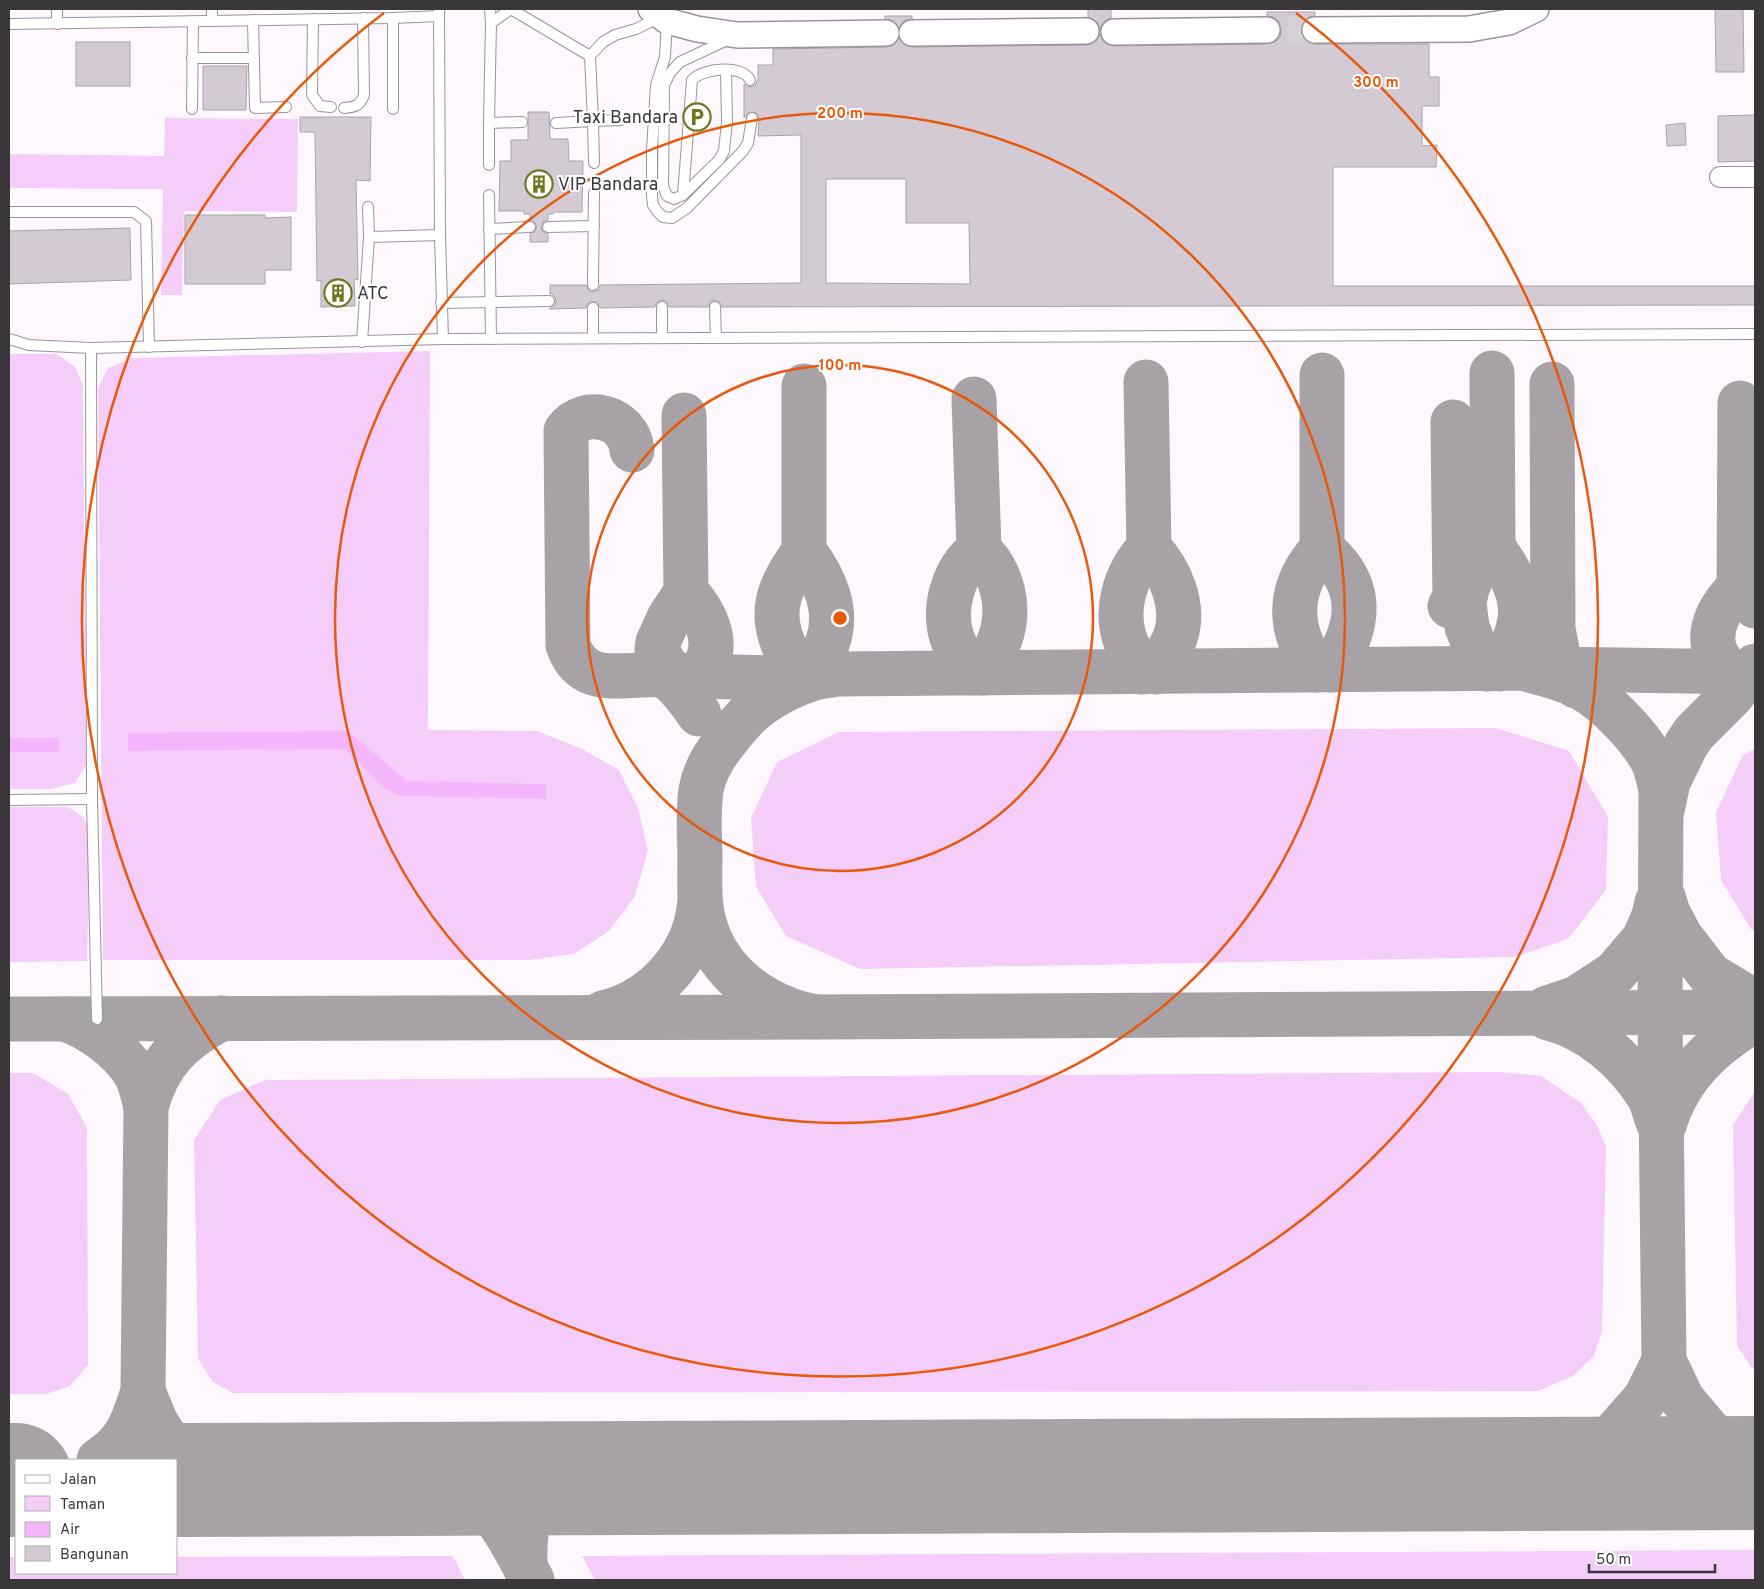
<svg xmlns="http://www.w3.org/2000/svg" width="1764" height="1589" font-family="Overpass,sans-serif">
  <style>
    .green { fill: #f5cdf9 }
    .water { fill: #f6b6fd }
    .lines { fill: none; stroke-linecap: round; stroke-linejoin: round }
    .taxiway { stroke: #a6a2a6; stroke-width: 45 }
    .runway { stroke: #a6a2a6; stroke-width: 114 }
    .building { fill: #d4cad4; stroke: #aba2ac; fill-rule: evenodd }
    .tertiary-tunnel { stroke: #d7d1d7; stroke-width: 25; stroke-dasharray: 25 12; stroke-linecap: butt }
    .service-casing { stroke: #9b939c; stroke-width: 12 }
    .minor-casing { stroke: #9b939c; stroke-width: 22 }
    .tertiary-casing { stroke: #9b939c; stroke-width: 28 }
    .service { stroke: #fff; stroke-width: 10 }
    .minor { stroke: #fff; stroke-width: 20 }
    .tertiary { stroke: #fff; stroke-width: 25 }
    .ring { fill: none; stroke: #e8590c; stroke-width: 2.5 }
    .labels { text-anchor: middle; stroke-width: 4; stroke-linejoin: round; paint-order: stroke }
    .poi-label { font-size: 18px; fill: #3a373b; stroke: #fff; text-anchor: start }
    .centre { fill: #e8590c; stroke: #fff; stroke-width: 2.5 }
    .ring-label { font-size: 15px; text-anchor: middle; font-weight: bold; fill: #e8590c; stroke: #fff; stroke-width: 4; stroke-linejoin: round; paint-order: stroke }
  </style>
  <rect width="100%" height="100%" fill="#fef8fe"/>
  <g class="green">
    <polygon points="165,118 298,119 297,212 184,211 182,295 161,295 163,189 9,188 9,154 164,156"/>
    <polygon points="430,351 428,730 537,731 582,749 619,770 638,808 648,850 635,896 609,931 574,954 529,960 103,960 98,388 108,368 132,358"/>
    <polygon points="9,354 57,354 75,367 83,385 86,765 75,783 51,789 9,789"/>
    <polygon points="1496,728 1569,751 1608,817 1606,890 1568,939 1514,957 860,969 786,936 756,887 751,818 777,762 839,732"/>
    <polygon points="1755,749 1755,931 1751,929 1721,880 1716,812 1743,755"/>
    <polygon points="9,807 68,807 82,816 90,829 87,961 9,962"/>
    <polygon points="1500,1072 1541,1076 1581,1103 1596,1124 1606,1146 1602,1331 1594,1356 1573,1376 1538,1391 233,1393 213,1382 198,1359 194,1140 220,1100 265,1080"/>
    <polygon points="9,1073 33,1073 68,1094 87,1128 88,1365 70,1386 46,1394 9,1394"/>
    <polygon points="1755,1091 1755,1370 1751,1367 1737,1345 1733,1125"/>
    <polygon points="1755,1550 1755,1580 595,1580 582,1556"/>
    <polygon points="453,1556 465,1580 9,1580 9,1557 16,1557 16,1573 176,1573 176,1557"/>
  </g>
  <g class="water">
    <polygon points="348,731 407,781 546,784 546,799 400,796 387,790 345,749 128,751 128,733"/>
    <rect x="9" y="738" width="50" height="14"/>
  </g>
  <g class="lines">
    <g class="taxiway">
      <polyline points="1552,384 1553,629 1559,660 1576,686"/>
      <path d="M 804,386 L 804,551 C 824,578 840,610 827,644 C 822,657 812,668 803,678 C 787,658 773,629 778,603 C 781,584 794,566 804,551"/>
      <polyline points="1740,403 1739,588 1755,606"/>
      <polyline points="684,415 686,592 669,618 658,642 657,649 663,662 689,694"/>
      <path d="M 632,450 C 629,417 585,405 566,431 L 568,645 C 581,682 610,676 642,675 C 648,675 656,674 662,675 C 675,680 691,702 699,714"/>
      <path d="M 1493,547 C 1526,593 1531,620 1499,669"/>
      <path d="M 1149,548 C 1171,571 1186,607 1175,638 C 1170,650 1162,661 1156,672"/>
      <path d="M 1322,549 C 1356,577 1363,610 1343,650 C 1339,657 1334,663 1331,670"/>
      <path d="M 979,550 C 1003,572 1011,608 1000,639 C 996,651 989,662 982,673"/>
      <polyline points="1450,606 1455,602 1453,422"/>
      <polyline points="1488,669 1473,642 1467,627 1464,603 1467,588 1472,576 1493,547 1492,373"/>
      <polyline points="1548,669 1755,672"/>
      <path d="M 1317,670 C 1286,629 1287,587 1322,549 L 1322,375"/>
      <path d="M 1143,672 C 1138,663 1131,654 1127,645 C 1113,611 1125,573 1149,548 L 1146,382"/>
      <path d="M 1727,672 C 1723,665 1718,658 1715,651 C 1707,628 1722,603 1739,588"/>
      <path d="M 973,673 C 966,664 958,654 954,643 C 941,612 952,570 979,550 L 974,399"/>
      <polyline points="661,675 809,679"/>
      <path d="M 685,688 C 691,681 699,675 704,667 C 721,642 704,611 686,592"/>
      <polyline points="1662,810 1668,782 1686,745 1694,733 1732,695 1755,666"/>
      <polyline points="1663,897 1668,913 1680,936 1710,975 1755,1002"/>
      <polyline points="1547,1008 1577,998 1615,973 1644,939 1654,916 1657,902"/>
      <path d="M 603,1013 C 647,1003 684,967 696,924 C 698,917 699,909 700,901"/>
      <path d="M 816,1017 C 806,1015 796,1013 787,1009 C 748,994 714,963 704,922 C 698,900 700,876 700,854 C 699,833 698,811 701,790 C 704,772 713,757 724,743 C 731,734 738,725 746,717 C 763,700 789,686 811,679 C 820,676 829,676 837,674 L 1523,668 C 1542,674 1564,678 1582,688 C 1607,702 1644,740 1655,766 C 1657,773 1659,781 1661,789 L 1660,1013 L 1664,1361 L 1682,1399 L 1708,1430 L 1733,1454 L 1755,1465"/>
      <path d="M 222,1018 C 182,1039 158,1062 146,1107 L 143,1391 L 156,1423 L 172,1448 L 195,1470 L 226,1480"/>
      <path d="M 1548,1018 C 1589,1028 1625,1059 1648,1095 C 1653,1103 1655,1115 1659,1124"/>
      <polyline points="9,1019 816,1017 1755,1012"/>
      <path d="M 65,1019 C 92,1029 119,1048 135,1073 C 141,1083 143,1096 146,1107"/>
      <path d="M 1664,1125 C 1675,1088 1700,1057 1732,1035 C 1740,1029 1747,1024 1755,1021"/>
      <path d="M 99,1460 C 128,1441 133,1422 143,1391"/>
      <polyline points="1532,1474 1576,1461 1614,1434 1645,1399 1664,1361"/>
      <path d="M 420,1479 C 435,1482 452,1484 465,1490 C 495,1505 517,1552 532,1580"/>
      <path d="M 525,1567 C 524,1536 525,1500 559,1487 C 572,1482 588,1481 601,1478"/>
    </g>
    <g class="runway">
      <polyline points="9,1480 16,1480"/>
      <polyline points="176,1480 1755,1473"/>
    </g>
  </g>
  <g class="building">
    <polygon points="1088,9 1111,9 1111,18 1106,20 1102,25 1100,30 1098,23 1093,19 1088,17"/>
    <polygon points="1715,9 1743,9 1744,72 1716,72"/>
    <path d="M 1267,12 L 1315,12 L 1315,16 L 1308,17 L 1303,22 L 1301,30 L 1303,38 L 1308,42 L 1315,44 L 1429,44 L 1429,77 L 1439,77 L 1439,106 L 1422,106 L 1422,146 L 1437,145 L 1436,167 L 1333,167 L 1333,286 L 1755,286 L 1755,305 L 722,307 L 721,303 L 715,300 L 711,301 L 708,307 L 669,307 L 666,301 L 662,300 L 656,303 L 655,307 L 600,308 L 597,302 L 593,301 L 587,304 L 586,308 L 549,309 L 555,305 L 556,301 L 555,297 L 550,294 L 550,285 L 586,285 L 589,291 L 593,292 L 599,289 L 600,285 L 801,283 L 801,135 L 758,136 L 759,119 L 757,113 L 749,112 L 744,118 L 744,84 L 748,87 L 755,85 L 758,80 L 758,65 L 773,65 L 773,49 L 886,47 L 894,45 L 899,38 L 905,45 L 912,47 L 1086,45 L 1094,43 L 1098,38 L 1100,33 L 1102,40 L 1107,44 L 1114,46 L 1267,44 L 1275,42 L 1280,37 L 1281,30 L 1279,22 L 1274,17 L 1267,16 ZM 826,179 L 906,179 L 906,223 L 969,223 L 970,284 L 826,283 Z"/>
    <polygon points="885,16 912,16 912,19 904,21 899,28 893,21 885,19"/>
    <rect x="76" y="42" width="54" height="44"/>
    <polygon points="203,66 247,66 246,110 203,110"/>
    <polygon points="528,112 549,112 550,139 568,139 569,161 583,161 582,212 554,212 553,214 548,214 548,220 544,221 541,227 542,231 548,234 548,242 530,242 530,234 534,232 537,227 535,223 530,220 530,214 524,214 524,211 499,211 500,161 511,161 511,140 528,140"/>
    <polygon points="1755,115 1755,161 1718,162 1718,116"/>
    <polygon points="300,117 371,117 370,181 356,180 358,280 354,279 355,306 321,307 321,280 317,281 315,132 300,132"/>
    <polygon points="1685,123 1686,145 1667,146 1666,125"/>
    <polygon points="185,215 265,215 265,218 291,217 291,270 265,270 265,284 185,284"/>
    <polygon points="130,228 131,280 9,284 9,231"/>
  </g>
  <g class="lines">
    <polyline class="tertiary-tunnel" points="1287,29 1315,30"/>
    <g class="service-casing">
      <g id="service">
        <polyline points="57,9 57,24"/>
        <polyline points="490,9 491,23"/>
        <polyline points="511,9 590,56 593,121 556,123"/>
        <polyline points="511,9 491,23 489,123 522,122"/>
        <polyline points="393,18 393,109"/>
        <polyline points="313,19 312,95 320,106 331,107"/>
        <polyline points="253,20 255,108 286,107"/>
        <polyline points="212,21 212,9"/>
        <polyline points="667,21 665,57 656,85 652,150 652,196 653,205 657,211 663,217 672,218 687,208 743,151 748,143 752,118"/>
        <polyline points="9,24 393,18 439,16"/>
        <polyline points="590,56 603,42 615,35 636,29 660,17"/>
        <polyline points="192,58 254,58"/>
        <polyline points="726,70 727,122 724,151 719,160 683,195 674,199 667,196 663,186 664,85 670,73 680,62 729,39"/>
        <path d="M 344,108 C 355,107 360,106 364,95 L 363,18"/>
        <polyline points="192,109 193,21"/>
        <polyline points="594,163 593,121 621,120"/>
        <polyline points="489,165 489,123"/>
        <polyline points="489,195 491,339"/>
        <path d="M 683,195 L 692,80 C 703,68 742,64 750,80"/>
        <polyline points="368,207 369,237"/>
        <polyline points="9,212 134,212 146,221 149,347"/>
        <polyline points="548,227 594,226"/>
        <polyline points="489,229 530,227"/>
        <polyline points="593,285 594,193"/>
        <polyline points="441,303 549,301"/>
        <polyline points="662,307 662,338"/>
        <polyline points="715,307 716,338"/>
        <polyline points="593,308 593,338"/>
        <polyline points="9,339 29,345 91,348 443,339 440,235 439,9"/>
        <polyline points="443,339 1755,334"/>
        <polyline points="362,342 369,237 440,235"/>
        <polyline points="91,348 92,799 97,1019"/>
        <polyline points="9,800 92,799"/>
      </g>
    </g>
    <g class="minor-casing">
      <polyline id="minor" points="1720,177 1755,177"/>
    </g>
    <g class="tertiary-casing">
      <g id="tertiary">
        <polyline points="651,9 667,21 697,29 737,35 886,33"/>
        <polyline points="1315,30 1469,29 1509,22 1536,9"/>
        <polyline points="1114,32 1267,30"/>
        <polyline points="912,33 1086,31"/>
      </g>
    </g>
    <use href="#service" class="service"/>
    <use href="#minor" class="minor"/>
    <use href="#tertiary" class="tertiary"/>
  </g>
  <g class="ring">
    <circle cx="840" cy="618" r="253"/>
    <circle cx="840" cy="618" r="505"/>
    <path d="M1296 13A758 758 0 1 1 384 13"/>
  </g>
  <defs>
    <g id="parking-ring" transform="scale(1.4375)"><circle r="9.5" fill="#fff" stroke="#70761f" stroke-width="1.5"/><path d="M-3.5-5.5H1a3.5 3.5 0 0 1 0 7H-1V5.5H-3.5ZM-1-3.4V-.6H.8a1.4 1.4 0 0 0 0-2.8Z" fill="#70761f"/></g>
    <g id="building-ring" transform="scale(1.4375)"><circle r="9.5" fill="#fff" stroke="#70761f" stroke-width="1.5"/><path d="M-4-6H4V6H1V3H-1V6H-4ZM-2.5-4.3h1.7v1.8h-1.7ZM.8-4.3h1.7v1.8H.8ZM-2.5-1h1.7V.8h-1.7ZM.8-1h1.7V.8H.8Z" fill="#70761f"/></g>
  </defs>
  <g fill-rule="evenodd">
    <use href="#parking-ring" x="697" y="117"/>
    <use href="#building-ring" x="539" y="184"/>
    <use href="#building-ring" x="338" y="293"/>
  </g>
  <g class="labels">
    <g class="poi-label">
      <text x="678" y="123" text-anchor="end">Taxi Bandara</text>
      <text x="558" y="190">VIP Bandara</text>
      <text x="357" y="299">ATC</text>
    </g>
  </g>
  <circle cx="840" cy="618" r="8" class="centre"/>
  <g class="ring-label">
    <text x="1376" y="87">300 m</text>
    <text x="840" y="118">200 m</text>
    <text x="840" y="370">100 m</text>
  </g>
  <rect width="1764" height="1589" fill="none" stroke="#3a373b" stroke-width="20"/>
  <rect x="15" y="1459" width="162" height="115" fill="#ffffff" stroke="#b0afb1"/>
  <rect x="25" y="1475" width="25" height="8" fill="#ffffff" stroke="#b0afb1"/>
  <text x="60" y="1484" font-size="15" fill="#3a373b">Jalan</text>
  <rect x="25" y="1496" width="25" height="15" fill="#f5cdf9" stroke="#b0afb1"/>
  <text x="60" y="1509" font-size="15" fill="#3a373b">Taman</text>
  <rect x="25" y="1522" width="25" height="15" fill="#f6b6fd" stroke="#b0afb1"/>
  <text x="60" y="1534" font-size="15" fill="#3a373b">Air</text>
  <rect x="25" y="1546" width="25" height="15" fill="#d4cad4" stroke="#b0afb1"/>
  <text x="60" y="1559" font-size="15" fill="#3a373b">Bangunan</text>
  <path d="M1589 1564v8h126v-8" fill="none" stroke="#3a373b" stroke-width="2.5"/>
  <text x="1596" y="1564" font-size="15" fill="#3a373b" stroke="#ffffff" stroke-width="4" paint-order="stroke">50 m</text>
</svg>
